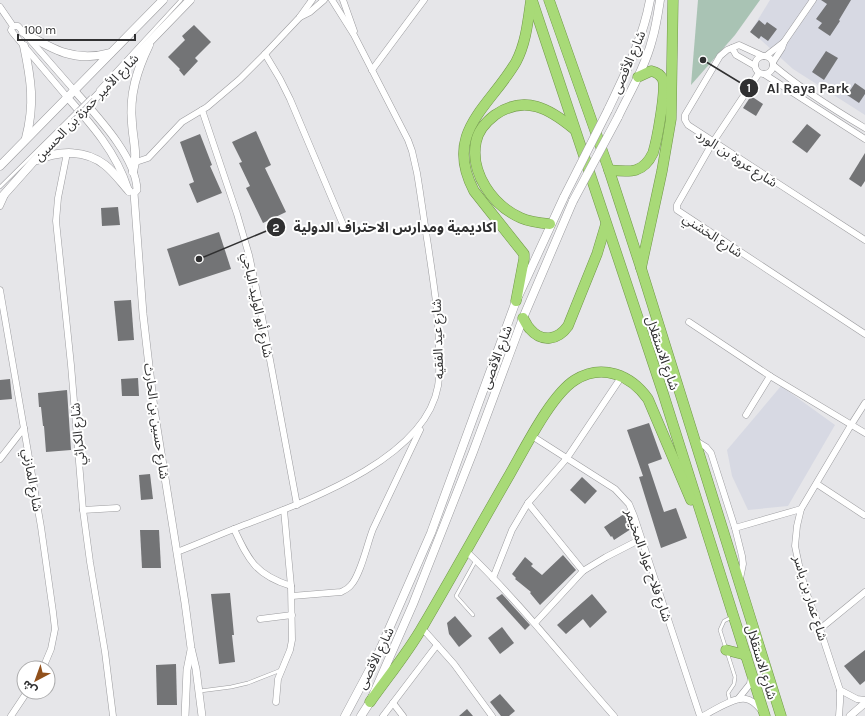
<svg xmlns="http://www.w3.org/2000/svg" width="865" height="716" font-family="Karla,'Noto Sans Arabic',sans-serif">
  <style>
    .built { fill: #d7d9e3 }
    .green { fill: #a9c3b4 }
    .building { fill: #737476 }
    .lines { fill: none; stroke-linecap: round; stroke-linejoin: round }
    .service-casing { stroke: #9c9c9f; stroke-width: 4 }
    .minor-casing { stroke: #9c9c9f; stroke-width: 7 }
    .tertiary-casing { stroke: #9c9c9f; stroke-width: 8 }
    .secondary-casing { stroke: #9c9c9f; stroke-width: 9 }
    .trunk-casing { stroke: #709848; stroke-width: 11 }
    .service { stroke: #fff; stroke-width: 3 }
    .minor { stroke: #fff; stroke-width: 6 }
    .tertiary { stroke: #fff; stroke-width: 7 }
    .secondary { stroke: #fff; stroke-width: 8 }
    .trunk { stroke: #a8da77; stroke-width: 10 }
    .service-bridge-casing { stroke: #9c9c9f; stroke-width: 4; stroke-linecap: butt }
    .secondary-bridge-casing { stroke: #9c9c9f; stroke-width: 9; stroke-linecap: butt }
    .service-bridge { stroke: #fff; stroke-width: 3 }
    .secondary-bridge { stroke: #fff; stroke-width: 8 }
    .labels { text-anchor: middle; stroke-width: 4; stroke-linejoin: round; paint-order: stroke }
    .street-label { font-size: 13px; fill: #303031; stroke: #fff }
    .leader { fill: none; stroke: #303031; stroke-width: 1.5 }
    .callout-dot { fill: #303031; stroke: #fff; stroke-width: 1.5 }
    .mark-label { font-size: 12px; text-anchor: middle; font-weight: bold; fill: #fff }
    .callout-label { font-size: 14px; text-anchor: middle; font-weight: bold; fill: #303031; stroke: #fff; stroke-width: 4; stroke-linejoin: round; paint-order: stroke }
  </style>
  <rect width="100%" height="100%" fill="#e6e6e9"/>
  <g class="built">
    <polygon points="770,0 865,0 865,115 793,69 751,31"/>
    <polygon points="781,386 835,425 788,506 748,510 732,476 727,450"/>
  </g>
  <polygon class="green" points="698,0 760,0 735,35 691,85"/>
  <g class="building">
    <polygon points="821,0 851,0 839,20 840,21 830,36 818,28 822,23 816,19 827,4"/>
    <polygon points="759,20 765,25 767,22 777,29 768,41 761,36 759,39 750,32"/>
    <polygon points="194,25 211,42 195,58 198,61 184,76 179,70 180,69 168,57 185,40 182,36"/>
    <polygon points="826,51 838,58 824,80 812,72"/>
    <polygon points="855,83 865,90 865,94 859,103 847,95"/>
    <polygon points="751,96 763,104 756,116 743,108"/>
    <polygon points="807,124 821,135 807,153 792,142"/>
    <polygon points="256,131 271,165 265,168 286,212 263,223 246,188 250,186 239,163 242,162 232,142"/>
    <polygon points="200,134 212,165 210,166 222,193 197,203 189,184 194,182 180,142"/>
    <polygon points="865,153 865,181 861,187 849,179"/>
    <polygon points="118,207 120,225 102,226 101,208"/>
    <polygon points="219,232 231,269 179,286 167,249"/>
    <polygon points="131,300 134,340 118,341 114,301"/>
    <polygon points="138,378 139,396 122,396 121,379"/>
    <polygon points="10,379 12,399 0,400 0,380"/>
    <polygon points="67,390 71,450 46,452 44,426 43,426 41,407 39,407 38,393"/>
    <polygon points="649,423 662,459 648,464 664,512 676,508 687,538 661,548 639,477 643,476 627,430"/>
    <polygon points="150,474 153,499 141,500 139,475"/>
    <polygon points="582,477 597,491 585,504 570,490"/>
    <polygon points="627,512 631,522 628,524 631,529 614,540 612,536 611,537 604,527"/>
    <polygon points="140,530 159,530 161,568 142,568"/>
    <polygon points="563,555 576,570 540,605 530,593 531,592 515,579 516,578 512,574 525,557 533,564 531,566 542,575"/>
    <polygon points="230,593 234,635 232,635 235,662 219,664 211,594"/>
    <polygon points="502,594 530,625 525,630 496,598"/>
    <polygon points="592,594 607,612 590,628 583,619 566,634 557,625"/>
    <polygon points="455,616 472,636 459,647 449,634 447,623"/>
    <polygon points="502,627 514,643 500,654 488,638"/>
    <polygon points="865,650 865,681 860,685 844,666"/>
    <polygon points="176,664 177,705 157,705 156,665"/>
    <polygon points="500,694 515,711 509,716 501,716 490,702"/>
    <polygon points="467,709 473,716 459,716"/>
  </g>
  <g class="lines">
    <g class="service-casing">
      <g id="service">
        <polyline points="98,90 181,0"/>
        <polyline points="0,187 70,118"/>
        <polyline points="473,615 456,596 476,560"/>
        <polyline points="200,691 231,687 248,683 281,670"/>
        <polyline points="730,702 728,693 734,684 735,677 720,630 724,621 732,617"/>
      </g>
    </g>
    <g class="minor-casing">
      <g id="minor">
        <polyline points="343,0 354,31"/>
        <polyline points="0,7 13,26 11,30 13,33 67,97"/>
        <polyline points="300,17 310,12 324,0"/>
        <polyline points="13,26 18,26 74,90"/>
        <polyline points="732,48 736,55 755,66"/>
        <polyline points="265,54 280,79 290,99 344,227"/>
        <circle cx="764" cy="65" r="9"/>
        <polyline points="763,56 739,45 727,50 720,56 685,115 685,120 688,125 865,240"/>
        <polyline points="766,56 784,42"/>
        <polyline points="773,62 782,48 784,42 813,0"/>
        <path d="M 773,65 C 801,89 833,109 865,128"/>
        <polyline points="372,70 424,0"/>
        <polyline points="759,73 713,142 677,205 677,210 865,334"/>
        <polyline points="764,74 865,139"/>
        <polyline points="202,110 237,214 249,255 260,306 297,505"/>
        <polyline points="67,153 58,198 56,221 71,365 83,510 90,562 105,652 113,716"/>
        <polyline points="136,162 148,158 182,122 207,107 240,79 265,54 299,18 312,0"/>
        <polyline points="0,206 5,195"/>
        <polyline points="0,290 41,527 53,612 55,629 51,649 43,668"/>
        <polyline points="689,322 770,376 865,433"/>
        <polyline points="746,415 770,376"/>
        <polyline points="532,436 615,489 629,504 634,516 700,716"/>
        <polyline points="696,441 706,447 711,453 735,528 742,556 743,564 740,579"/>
        <polyline points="0,459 24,428"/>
        <polyline points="817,484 864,515"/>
        <polyline points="83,510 117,508"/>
        <polyline points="735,528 801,509"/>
        <path d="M 234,529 C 249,561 256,575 291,586"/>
        <path d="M 466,551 C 520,602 565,661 614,716"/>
        <path d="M 177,552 C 198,544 218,535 239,527 C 301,503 425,461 438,386 C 440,374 439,362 439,350 C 439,314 433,280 428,245 C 424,221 421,197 417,173 L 412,151 L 408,140 L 354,35 L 332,0"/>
        <polyline points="583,571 528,503 567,458 622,376"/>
        <polyline points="493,578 512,530 528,503"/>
        <path d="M 292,596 L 341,592 C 345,590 348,589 351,585 C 361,574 367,544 373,529 L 420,430"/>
        <polyline points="260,619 292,615"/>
        <polyline points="535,623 583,571 606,557 641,539"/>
        <polyline points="422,628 454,664 492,716"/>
        <polyline points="820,629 865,592"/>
        <polyline points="840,690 857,699 865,700"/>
        <polyline points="738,699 750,684 751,677"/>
        <polyline points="276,702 278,679 290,650 292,640 291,586 284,510"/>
        <polyline points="393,703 403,716"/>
        <polyline points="11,716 27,692"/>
        <polyline points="383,716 437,645"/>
        <path d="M 703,716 C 713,711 735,696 746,699 C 752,700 757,705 761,710"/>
        <polyline points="839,716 840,702 840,690 820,629 805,589 799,565 795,546 797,526 801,509 851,425 865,403"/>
      </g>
    </g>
    <g class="tertiary-casing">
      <g id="tertiary">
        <path d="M 74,90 C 95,114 136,156 137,190 L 134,193 L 143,314 L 154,409 L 185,603 L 191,648 L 196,669 L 202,716"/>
        <path d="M 67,97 C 92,125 116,152 128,189"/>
        <polyline points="185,716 187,670 191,650"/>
        <polyline points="850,716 865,703"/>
      </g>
    </g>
    <g class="secondary-casing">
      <g id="secondary">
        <path d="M 23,32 C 52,49 75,63 110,53"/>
        <path d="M 24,46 C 31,79 35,104 26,138"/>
        <path d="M 608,110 C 625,74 643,39 650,0"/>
        <path d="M 618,117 C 630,92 645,67 652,40 C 656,27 658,13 660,0"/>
        <path d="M 37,160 C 60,150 86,150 105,165 C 114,172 121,182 129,191"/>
        <polyline points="0,166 163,0"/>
        <path d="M 133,172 C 138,154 133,141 132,123 C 129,95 137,70 149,45"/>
        <polyline points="0,199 33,162 190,0"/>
        <polyline points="345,716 378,654 431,533 516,301 564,197"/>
        <polyline points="361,716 370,702 413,604 473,452 523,318 573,201"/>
      </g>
    </g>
    <g class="trunk-casing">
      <g id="trunk">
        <polyline points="532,0 663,393 765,716"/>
        <polyline points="549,0 609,170 641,268 781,716"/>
        <path d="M 609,170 C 630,172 643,174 653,153 C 657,140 666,91 663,80 C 661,75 656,72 651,71 L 638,77"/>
        <path d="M 550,224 C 540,223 530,222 521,218 C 492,205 470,173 476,142 C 478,131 487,121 495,115 C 525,94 550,109 574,129"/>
        <polyline points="641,268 662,171 671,119 673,0"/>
        <path d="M 516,301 L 524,259 L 524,254 L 474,191 C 443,132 489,108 516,62 C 526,43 528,21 531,0"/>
        <path d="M 523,318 C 525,321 527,326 530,329 C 542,343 558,340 568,326 L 597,254 L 606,224"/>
        <polyline points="726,650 746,655"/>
        <path d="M 370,702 C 387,678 409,651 423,626 C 453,575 481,524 510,474 C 525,448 551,395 575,380 C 602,363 631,375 648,399 L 691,500"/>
      </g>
    </g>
    <use href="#service" class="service"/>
    <use href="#minor" class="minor"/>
    <use href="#tertiary" class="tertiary"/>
    <use href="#secondary" class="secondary"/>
    <use href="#trunk" class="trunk"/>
    <g class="service-bridge-casing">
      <g id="service-bridge">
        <polyline points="70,118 91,97"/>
        <polyline points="73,120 93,100"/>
      </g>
    </g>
    <g class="secondary-bridge-casing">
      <g id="secondary-bridge">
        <polyline points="564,197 608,110"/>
        <polyline points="573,201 618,117"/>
      </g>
    </g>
    <use href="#service-bridge" class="service-bridge"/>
    <use href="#secondary-bridge" class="secondary-bridge"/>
  </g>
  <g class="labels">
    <g class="street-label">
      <text transform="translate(628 62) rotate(-67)" y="5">شارع الأقصى</text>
      <text transform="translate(86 107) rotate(-46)" y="5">شارع الأمير حمزة بن الحسين</text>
      <text transform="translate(737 158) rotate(33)" y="5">شارع عروة بن الورد</text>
      <text transform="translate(713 235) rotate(33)" y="5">شارع الخشني</text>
      <text transform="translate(258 305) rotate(78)" y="5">شارع أبو الوليد الباجي</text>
      <text transform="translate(437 339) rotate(-92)" y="5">شارع عيد الفقيه</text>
      <text transform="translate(663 353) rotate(71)" y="5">شارع الاستقلال</text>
      <text transform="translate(496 357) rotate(-70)" y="5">شارع الأقصى</text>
      <text transform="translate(157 421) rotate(82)" y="5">شارع حسين بن الحارث</text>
      <text transform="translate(77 434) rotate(-95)" y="5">شارع الكراثي</text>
      <text transform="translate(33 480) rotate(80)" y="5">شارع المازني</text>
      <text transform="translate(649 565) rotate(71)" y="5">شارع فلاح عواد المخيمر</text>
      <text transform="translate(811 598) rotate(73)" y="5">شاع عمار بن ياسر</text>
      <text transform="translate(375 658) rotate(-64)" y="5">شارع الأقصى</text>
      <text transform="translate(762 662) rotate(73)" y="5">شارع الاستقلال</text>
    </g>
  </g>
  <path class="leader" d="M703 60L749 88M199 259L276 227"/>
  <g class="callout-dot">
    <circle cx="703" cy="60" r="4"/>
    <circle cx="199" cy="259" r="4"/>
    <circle cx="749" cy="88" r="10"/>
    <circle cx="276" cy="227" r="10"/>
  </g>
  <g class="mark-label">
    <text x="749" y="92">1</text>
    <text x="276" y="232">2</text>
  </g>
  <g class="callout-label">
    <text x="808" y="93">Al Raya Park</text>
    <text x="395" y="232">اكاديمية ومدارس الاحتراف الدولية</text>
  </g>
  <g transform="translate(36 680) rotate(221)"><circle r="19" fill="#ffffff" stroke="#acacad"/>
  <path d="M0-3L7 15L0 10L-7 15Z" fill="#91501b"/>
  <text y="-6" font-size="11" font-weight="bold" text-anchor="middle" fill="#303031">ش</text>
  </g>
  <path d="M18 34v6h117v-6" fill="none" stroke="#303031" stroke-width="2"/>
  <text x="24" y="34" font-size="12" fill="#303031" stroke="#ffffff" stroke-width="3" paint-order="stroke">100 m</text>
</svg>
